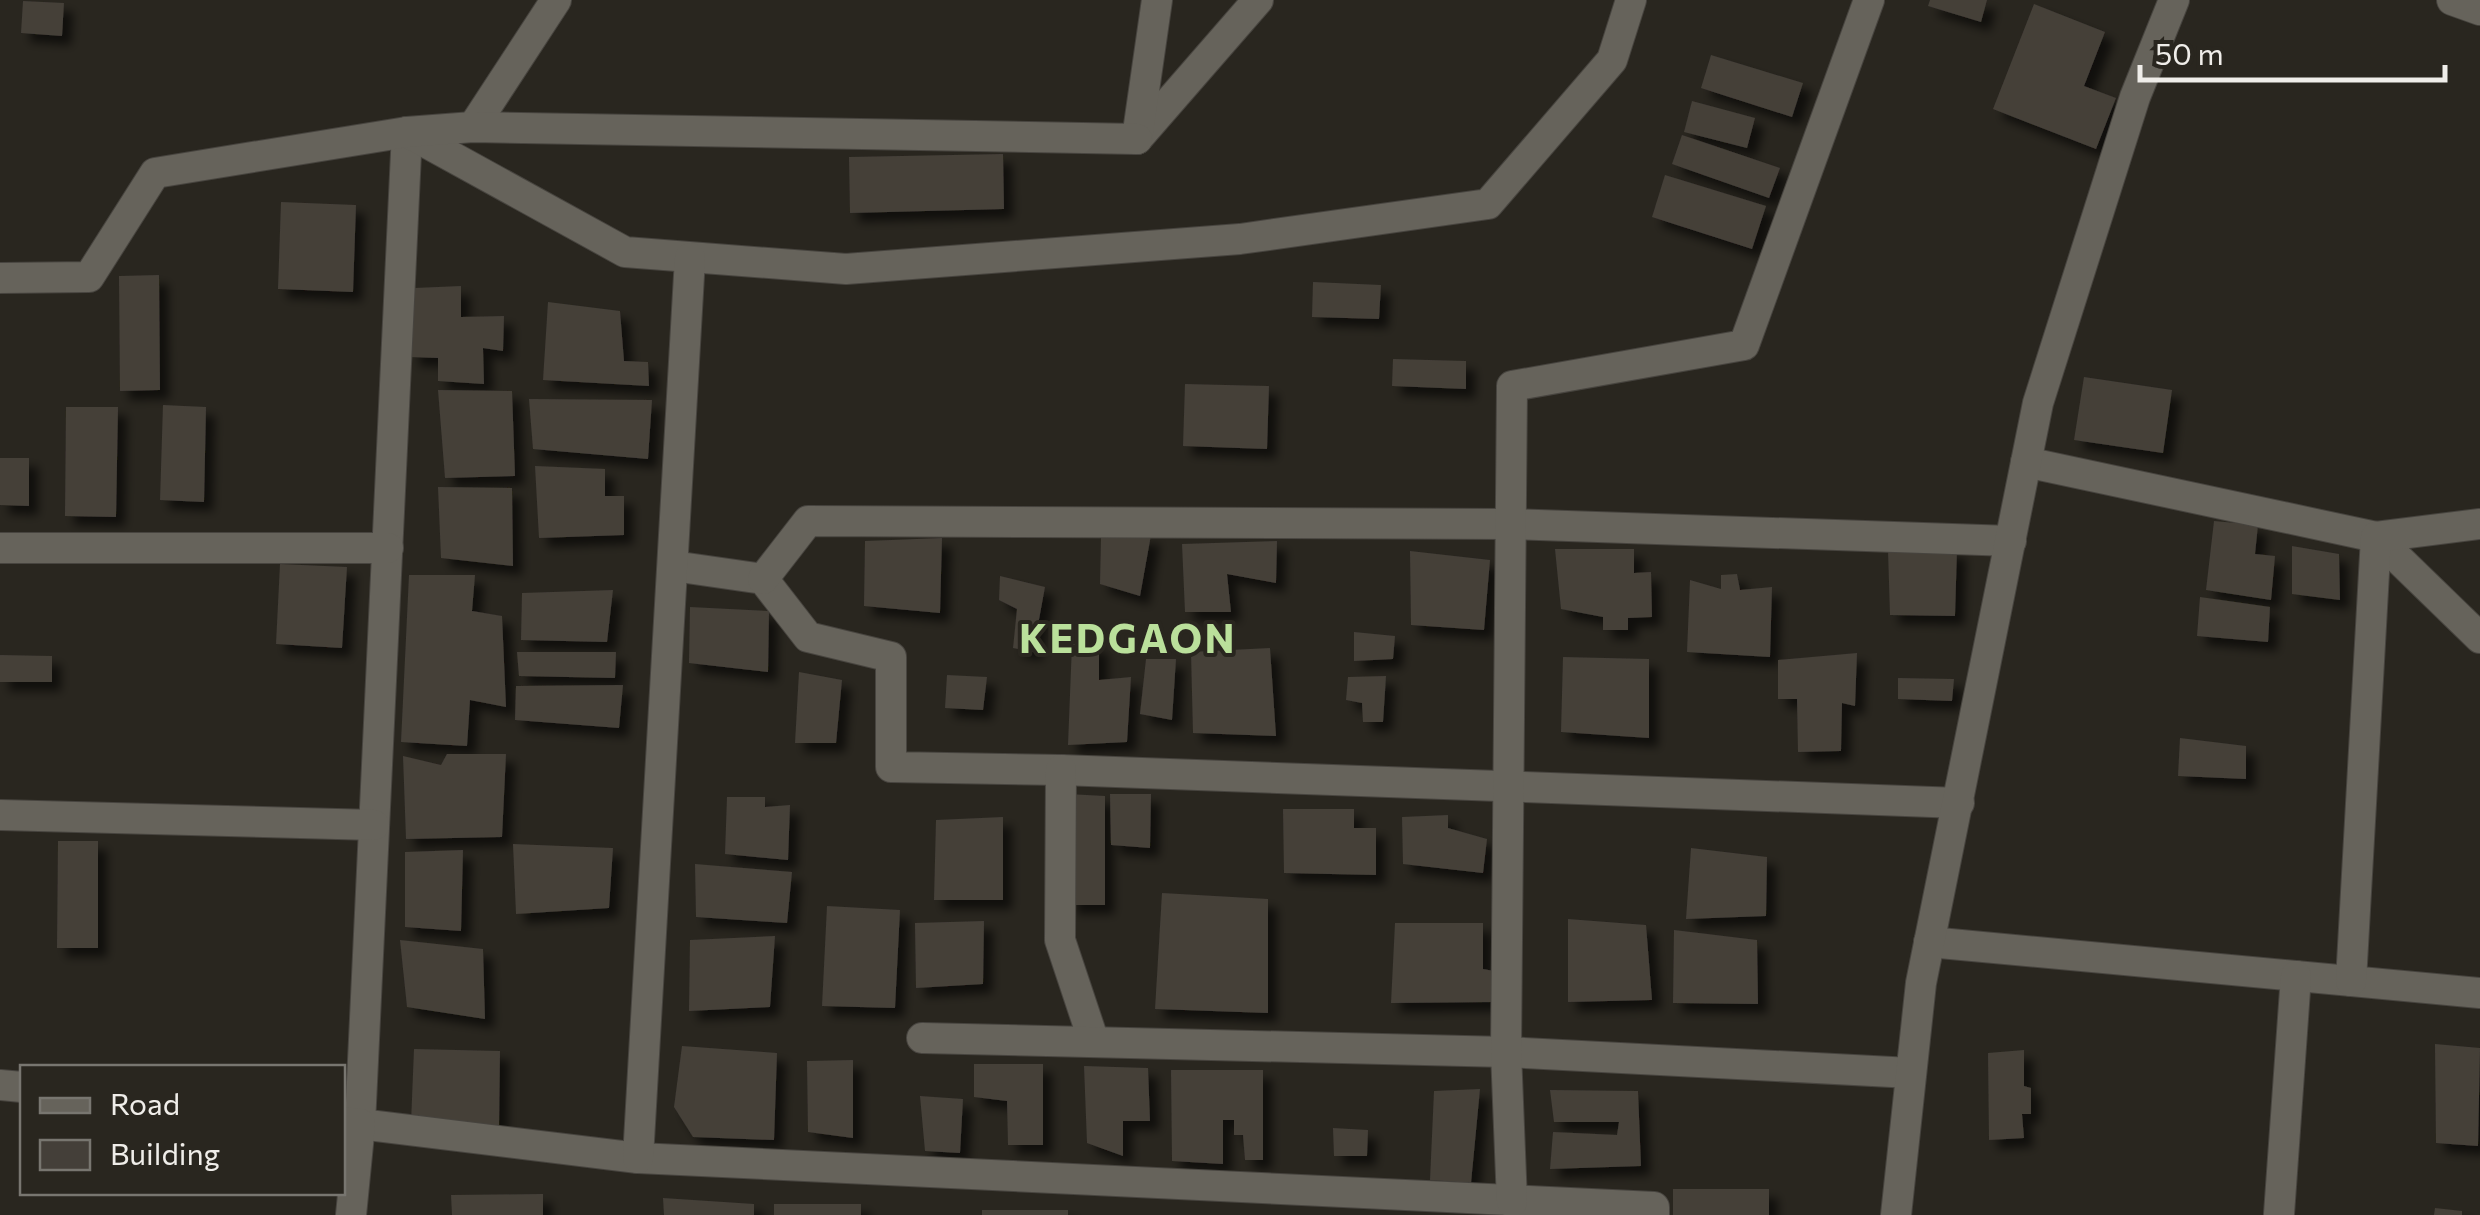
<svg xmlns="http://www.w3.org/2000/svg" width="2480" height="1215" font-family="Commissioner,sans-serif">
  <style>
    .building { fill: #443f39; filter: url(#shadow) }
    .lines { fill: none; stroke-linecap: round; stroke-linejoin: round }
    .minor-casing { stroke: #47443f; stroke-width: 32 }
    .minor { stroke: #66635b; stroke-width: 30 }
    .labels { text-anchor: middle; stroke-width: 8; stroke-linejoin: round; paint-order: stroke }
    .district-label { font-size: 40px; font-weight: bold; letter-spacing: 2.5px; fill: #bae09b; stroke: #29261f }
  </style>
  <defs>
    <filter id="shadow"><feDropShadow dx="9" dy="9" stdDeviation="5" flood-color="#0009"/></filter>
  </defs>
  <rect width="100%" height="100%" fill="#29261f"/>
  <g class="building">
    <polygon points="1930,0 1987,0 1981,22 1928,6"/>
    <polygon points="23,1 64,3 62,36 21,33"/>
    <polygon points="2034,4 2105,32 2084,86 2116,98 2096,149 1993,109"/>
    <polygon points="1711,55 1803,83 1792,117 1701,88"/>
    <polygon points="1692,101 1755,118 1747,148 1684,132"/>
    <polygon points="1682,135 1780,168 1769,198 1672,164"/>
    <polygon points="1003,154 1004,209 850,213 849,157"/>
    <polygon points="1665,175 1766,206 1752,249 1652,217"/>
    <polygon points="281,202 356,205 353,292 278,289"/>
    <polygon points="159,275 160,390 120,391 119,276"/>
    <polygon points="1313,282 1381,285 1379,319 1312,317"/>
    <polygon points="461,286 461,317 504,316 503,351 483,348 484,384 438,381 438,358 410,357 414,288"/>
    <polygon points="548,302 620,311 624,361 648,362 649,386 543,380"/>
    <polygon points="1393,359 1466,361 1466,389 1392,386"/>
    <polygon points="2084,377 2172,390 2163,453 2074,440"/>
    <polygon points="1185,384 1269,386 1267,449 1183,446"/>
    <polygon points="438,390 512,391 515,476 445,478"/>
    <polygon points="529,399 652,400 648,459 533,449"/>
    <polygon points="163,405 206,407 204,502 160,500"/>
    <polygon points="66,407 118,407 116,517 65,516"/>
    <polygon points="0,458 29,458 29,506 0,505"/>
    <polygon points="535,466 605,469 605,496 624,496 624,535 539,538"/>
    <polygon points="438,487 512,488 513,566 441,558"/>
    <polygon points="2214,521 2258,525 2255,554 2275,556 2271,600 2206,590"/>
    <polygon points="1151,535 1140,596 1100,584 1101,537"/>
    <polygon points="942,538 940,613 864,606 865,541"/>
    <polygon points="1277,541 1276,583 1227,574 1231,612 1185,612 1182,544"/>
    <polygon points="2292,546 2339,554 2340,600 2292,594"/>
    <polygon points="1555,549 1634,549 1634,573 1651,572 1652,617 1628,618 1628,630 1603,630 1603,617 1561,609"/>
    <polygon points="1957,549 1955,616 1890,615 1888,550"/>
    <polygon points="1410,551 1490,560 1484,630 1411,625"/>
    <polygon points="280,564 347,567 342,648 276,644"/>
    <polygon points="1737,574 1740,590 1772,587 1770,657 1687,652 1690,580 1721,589 1721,575"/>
    <polygon points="409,575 475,575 472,611 502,616 506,707 470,700 467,746 401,742"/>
    <polygon points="1000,576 1045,587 1033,652 1013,648 1017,609 999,600"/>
    <polygon points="613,590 607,642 521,640 522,593"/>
    <polygon points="2200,597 2270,607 2268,642 2197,636"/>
    <polygon points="690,607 769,611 768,672 689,663"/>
    <polygon points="1354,632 1395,636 1393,659 1354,661"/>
    <polygon points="1072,644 1099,644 1099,680 1131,677 1127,742 1068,745"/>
    <polygon points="1270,648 1276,736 1193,733 1191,652"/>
    <polygon points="517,652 616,652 615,678 519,676"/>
    <polygon points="1857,653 1855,706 1842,703 1841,751 1798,752 1797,699 1778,699 1778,660"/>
    <polygon points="0,655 52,656 52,682 0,682"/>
    <polygon points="1563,657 1649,659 1649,738 1561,732"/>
    <polygon points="1146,659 1176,659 1172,720 1140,714"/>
    <polygon points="799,672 842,680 836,743 795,743"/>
    <polygon points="947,675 987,677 983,710 945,708"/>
    <polygon points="1386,676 1383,722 1363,722 1362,703 1346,700 1348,677"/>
    <polygon points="1898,678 1954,679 1952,701 1898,699"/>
    <polygon points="623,685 619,728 515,720 516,686"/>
    <polygon points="2180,738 2246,746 2246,779 2178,776"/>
    <polygon points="447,754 506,754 502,837 406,839 403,756 441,765"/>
    <polygon points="1068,794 1105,796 1105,905 1068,905"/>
    <polygon points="1110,794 1151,794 1150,848 1111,845"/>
    <polygon points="727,797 765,797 765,807 790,805 788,860 725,854"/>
    <polygon points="1283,809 1354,809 1354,828 1376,828 1376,875 1284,873"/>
    <polygon points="1448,815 1448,828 1487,839 1483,873 1403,864 1402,817"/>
    <polygon points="1003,817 1003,900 934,900 936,820"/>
    <polygon points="58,841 98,841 98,948 57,948"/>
    <polygon points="513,844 613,848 609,908 516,914"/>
    <polygon points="1691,848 1767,857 1766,916 1686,919"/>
    <polygon points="463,850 461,931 405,927 405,852"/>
    <polygon points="695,864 792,872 787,923 696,917"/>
    <polygon points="1162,893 1268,899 1268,1013 1155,1009"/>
    <polygon points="827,906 900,910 895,1008 822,1006"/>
    <polygon points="1568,919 1646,925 1652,1000 1568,1002"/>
    <polygon points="984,921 983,984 916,988 915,923"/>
    <polygon points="1395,923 1483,923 1483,969 1494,971 1494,1002 1391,1003"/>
    <polygon points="1674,930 1757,940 1758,1004 1673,1003"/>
    <polygon points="775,936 770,1007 689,1011 690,940"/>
    <polygon points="400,940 483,949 485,1019 407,1007"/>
    <polygon points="2435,1044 2480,1048 2478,1146 2436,1143"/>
    <polygon points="682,1046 777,1053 774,1140 693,1137 674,1107"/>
    <polygon points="414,1049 500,1051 499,1128 411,1123"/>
    <polygon points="2024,1050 2024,1086 2031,1088 2031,1114 2022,1114 2024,1138 1989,1140 1988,1053"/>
    <polygon points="853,1060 853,1138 808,1132 807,1061"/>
    <polygon points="974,1064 1043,1064 1043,1145 1008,1145 1007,1101 974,1097"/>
    <polygon points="1084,1066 1148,1068 1150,1121 1123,1121 1123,1156 1087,1143"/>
    <polygon points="1171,1070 1263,1070 1263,1160 1245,1160 1243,1135 1234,1135 1234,1120 1223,1120 1223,1164 1172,1161"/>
    <polygon points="1480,1089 1471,1183 1430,1180 1434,1091"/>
    <polygon points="1550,1090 1638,1091 1641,1166 1550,1169 1553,1132 1617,1135 1619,1122 1554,1122"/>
    <polygon points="920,1096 963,1099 960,1153 925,1151"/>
    <polygon points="1333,1128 1368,1130 1367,1156 1334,1156"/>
    <rect x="1673" y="1189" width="96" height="26"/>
    <polygon points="543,1194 543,1215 452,1215 451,1195"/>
    <polygon points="663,1198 754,1204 754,1215 664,1215"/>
    <rect x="774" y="1204" width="87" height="11"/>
    <polygon points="2435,1208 2462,1211 2462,1215 2434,1215"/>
    <rect x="982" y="1210" width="86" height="5"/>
  </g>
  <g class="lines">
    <g class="minor-casing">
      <g id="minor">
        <polyline points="2452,0 2480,10"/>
        <polyline points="473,127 556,0"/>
        <polyline points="407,132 360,1124 638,1158 1654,1207 1654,1215"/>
        <polyline points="407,132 625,252 846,269 1240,239 1488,204 1612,60 1631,0"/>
        <polyline points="1137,139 1258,0"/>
        <polyline points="1137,139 1157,0"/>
        <polyline points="0,278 89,277 155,173 407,132 473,127 1137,139"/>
        <polyline points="2026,462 2376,537 2480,638"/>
        <polyline points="0,548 388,548"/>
        <polyline points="673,566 763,579 808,637 891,657 891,767 1061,770 1959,803"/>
        <polyline points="763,579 808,521 1511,524 2011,541"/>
        <polyline points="1061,770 1060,940 1094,1042"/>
        <polyline points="0,815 374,825"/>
        <polyline points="1929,942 2480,993"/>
        <polyline points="2351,981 2376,537 2480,524"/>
        <polyline points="922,1038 1506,1052 1911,1073"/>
        <polyline points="0,1085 22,1087"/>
        <polyline points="342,1122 360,1124 351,1215"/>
        <polyline points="638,1158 690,258"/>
        <polyline points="1512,1202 1506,1052 1512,386 1744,345 1869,0"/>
        <polyline points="2279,1214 2296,976"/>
        <polyline points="1896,1215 1921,983 2038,403 2135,97 2174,0"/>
      </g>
    </g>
    <use href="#minor" class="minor"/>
  </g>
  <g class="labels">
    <g class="district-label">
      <text x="1128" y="653">KEDGAON</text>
    </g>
  </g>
  <rect x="20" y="1065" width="325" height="130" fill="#29261f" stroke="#787670" stroke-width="2.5"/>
  <rect x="40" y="1098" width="50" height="15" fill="#66635b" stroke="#787670" stroke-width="2.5"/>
  <text x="110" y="1115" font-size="30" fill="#efede9">Road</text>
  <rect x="40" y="1140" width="50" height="30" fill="#443f39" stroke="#787670" stroke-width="2.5"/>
  <text x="110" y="1165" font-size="30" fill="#efede9">Building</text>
  <path d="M2140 65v15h305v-15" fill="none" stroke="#efede9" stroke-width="5"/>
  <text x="2155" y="65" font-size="30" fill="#efede9" stroke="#29261f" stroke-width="8" paint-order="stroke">50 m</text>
</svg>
